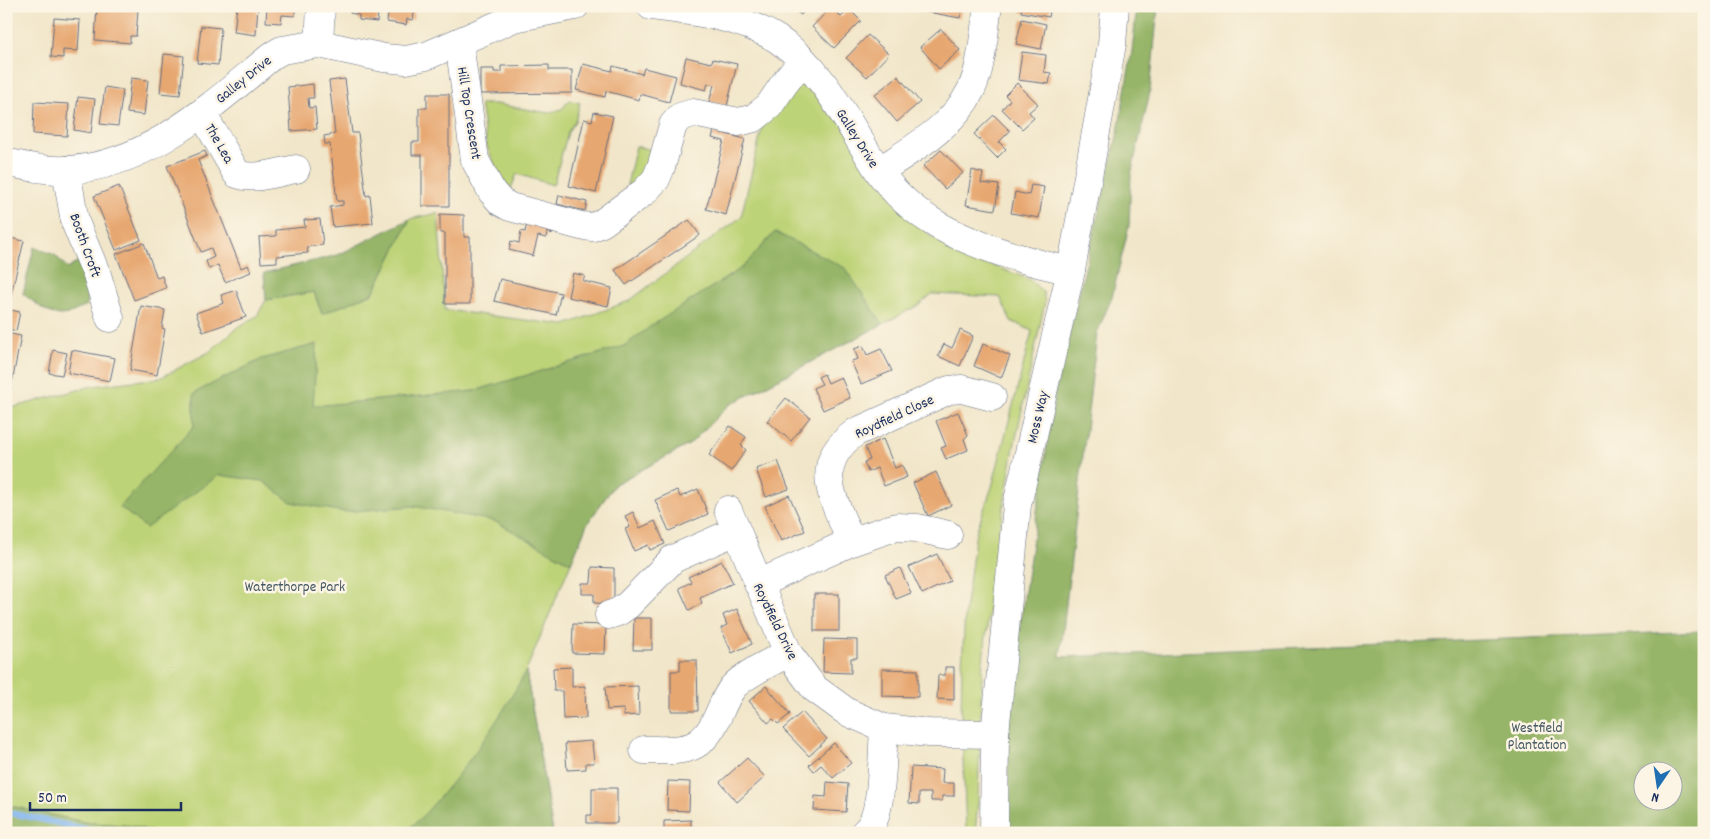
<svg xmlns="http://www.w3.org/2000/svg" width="1710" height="839" font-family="Dekko,sans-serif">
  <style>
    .green { fill: #bdd377; stroke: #6c816a }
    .forest { fill: #96b568; stroke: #587263; fill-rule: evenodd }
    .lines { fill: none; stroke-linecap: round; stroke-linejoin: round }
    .stream { stroke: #81b5ef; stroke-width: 6 }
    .building { fill: #e7a771 }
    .minor-casing { stroke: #666f83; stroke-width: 29 }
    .minor { stroke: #fff; stroke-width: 28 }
    .labels { text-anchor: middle; stroke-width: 5; stroke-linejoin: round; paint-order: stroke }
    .street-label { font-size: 15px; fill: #1b2f5e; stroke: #fcf5e5 }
    .park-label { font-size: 15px; fill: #445864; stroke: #fcf5e5 }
  </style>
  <rect width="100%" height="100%" fill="#fcf5e5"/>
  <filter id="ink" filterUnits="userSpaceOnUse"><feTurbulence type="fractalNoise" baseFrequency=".02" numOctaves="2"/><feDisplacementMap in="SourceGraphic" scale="10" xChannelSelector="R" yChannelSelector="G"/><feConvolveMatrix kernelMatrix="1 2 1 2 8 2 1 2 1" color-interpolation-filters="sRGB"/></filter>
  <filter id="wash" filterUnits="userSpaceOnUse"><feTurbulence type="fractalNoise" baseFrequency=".0096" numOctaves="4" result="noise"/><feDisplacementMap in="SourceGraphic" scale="20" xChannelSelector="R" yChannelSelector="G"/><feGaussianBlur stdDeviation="1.12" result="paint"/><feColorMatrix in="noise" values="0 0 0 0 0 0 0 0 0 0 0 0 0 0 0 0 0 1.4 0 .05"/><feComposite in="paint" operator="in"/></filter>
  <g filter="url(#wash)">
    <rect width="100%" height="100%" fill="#f1e6c9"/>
    <g class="green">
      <polygon points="805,84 819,91 931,237 972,258 1029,279 1043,292 1045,302 1014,447 996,551 982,670 978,803 975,833 966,833 966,829 961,715 962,666 965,612 976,532 992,487 1032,331 1011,321 1000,297 932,294 919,305 729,405 690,444 615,484 587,524 526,671 553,833 6,833 6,406 15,407 92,386 160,378 209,352 238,327 257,316 266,300 314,292 322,314 373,293 410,219 438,213 445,310 565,325 629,301 741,217 763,124 788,90"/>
      <polygon points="569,100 580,103 575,121 568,132 553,185 517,174 510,191 496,167 487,147 480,104 496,104 548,113 562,109"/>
      <polygon points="636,146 658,152 640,186 627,185"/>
    </g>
    <g class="forest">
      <path d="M 1137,6 L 1158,6 L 1150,92 L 1131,175 L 1129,226 L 1112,297 L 1097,333 L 1060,657 L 1704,631 L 1704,833 L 1007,833 L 1009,709 L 1016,650 L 1055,393 L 1118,132 L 1132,51 ZM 1642,772 L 1672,772 L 1672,802 L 1642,802 Z"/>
      <polygon points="410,219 373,293 322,314 314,292 266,300 264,273 338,255"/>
      <polygon points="775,232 845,268 883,324 729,405 690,444 615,484 587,524 571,563 494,521 413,506 344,512 291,502 263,481 219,475 146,528 120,507 194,426 194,393 262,359 317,344 313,406 474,391 624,346 651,326 743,267"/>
      <path d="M 34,247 L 55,255 L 68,269 L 78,261 L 90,283 L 87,306 C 80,308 69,315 61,315 C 46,315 34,301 23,294 Z"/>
      <path d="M 526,671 L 553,833 L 403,833 C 420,821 430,808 444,792 C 475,755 503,714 526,671 Z"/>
      <polygon points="6,805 84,822 134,826 156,833 6,833"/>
    </g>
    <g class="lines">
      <polyline class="stream" points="6,812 104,833"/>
    </g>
    <g id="blocks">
      <g class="building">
        <polygon points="237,6 258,6 256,35 234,32"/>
        <polygon points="267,6 295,6 295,16 282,15 281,23 266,22"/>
        <polygon points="351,6 379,6 377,22 359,20 359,15 350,13"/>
        <polygon points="389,6 415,6 413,20 407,19 406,25 387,22"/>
        <polygon points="789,6 807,6 801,15"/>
        <polygon points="832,6 838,6 840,8 836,12 841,17 849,9 861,21 834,48 812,27"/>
        <polygon points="923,6 962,6 960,18 922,11"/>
        <polygon points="1022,6 1051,6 1049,17 1021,12"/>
        <polygon points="97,7 138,10 136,36 130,36 130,43 95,40"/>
        <polygon points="54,18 80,20 78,51 63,50 63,58 51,57"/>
        <polygon points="1022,19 1046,24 1041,49 1016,44"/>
        <polygon points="201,26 221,28 218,65 197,63"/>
        <polygon points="941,29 960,50 939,69 920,47"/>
        <polygon points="868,35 889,54 867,77 846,58"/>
        <polygon points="1022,52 1046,55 1044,72 1051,73 1049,84 1018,80"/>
        <polygon points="164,54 184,56 180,95 160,93"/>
        <polygon points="686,57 711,63 713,59 737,64 727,106 709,102 714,85 708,83 706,90 680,83"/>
        <polygon points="583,64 612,71 613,66 642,74 644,68 676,76 669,102 640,94 639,100 606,91 605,97 576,90"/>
        <polygon points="549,65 549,70 572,70 572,93 480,94 480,69 494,69 494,72 501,72 501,66"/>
        <polygon points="898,76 920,102 897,122 874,95"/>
        <polygon points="131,78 148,80 144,115 127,113"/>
        <polygon points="345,79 352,133 358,133 366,196 370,195 373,223 333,227 330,207 343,205 343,201 337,201 330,144 325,144 324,136 335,134 329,81"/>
        <polygon points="1017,83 1038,104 1029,112 1034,118 1022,129 1002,109 1010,100 1005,95"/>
        <polygon points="313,84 314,98 308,98 309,108 315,107 317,129 291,131 288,87"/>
        <polygon points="105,87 123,90 118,126 100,124"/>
        <polygon points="427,94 449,94 449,206 422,206 422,155 412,155 412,142 419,142 419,108 427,108"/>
        <polygon points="78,97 95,99 91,133 74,130"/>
        <polygon points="34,102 69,104 67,136 33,134"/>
        <polygon points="594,112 613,116 596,193 569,186 584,119 592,121"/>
        <polygon points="994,115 1010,131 999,142 1006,149 997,158 974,134"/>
        <polygon points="714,131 745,139 726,215 706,209 724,141 712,138"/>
        <polygon points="941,150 963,173 945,189 923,166"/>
        <polygon points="205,151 207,156 198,160 241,268 248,265 251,272 225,282 218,265 209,269 206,261 214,257 211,248 201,252 167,166"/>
        <polygon points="972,170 983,173 981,183 999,185 995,210 966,205"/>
        <polygon points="1031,185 1044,187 1039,218 1011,213 1015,192 1029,195"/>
        <polygon points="119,186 141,240 116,250 94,196"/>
        <polygon points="559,195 587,202 585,211 557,204"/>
        <polygon points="440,214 464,215 464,237 470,237 470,304 445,304 445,233 440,233"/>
        <polygon points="528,218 555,225 553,234 547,232 546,238 538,236 533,256 509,250 511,241 519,243 521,231 525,232"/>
        <polygon points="320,219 323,245 307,247 308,253 277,256 277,262 261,263 259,237 276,236 276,230 305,227 304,220"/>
        <polygon points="689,220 700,235 626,285 615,270"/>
        <polygon points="6,237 24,241 10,298 6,297"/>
        <polygon points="144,243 157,278 162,276 166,288 134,300 116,254"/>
        <polygon points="573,273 585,276 583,281 612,288 608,306 568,297"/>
        <polygon points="500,279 561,293 556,315 494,301"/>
        <polygon points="236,290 246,317 203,332 196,313 224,303 221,295"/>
        <polygon points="141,306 165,310 162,328 165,329 157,375 130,370"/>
        <polygon points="6,309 20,312 16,331 6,328"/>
        <polygon points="960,330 973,336 960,366 938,356 944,344 952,348"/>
        <polygon points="6,333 21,336 9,399 6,398"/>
        <polygon points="983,344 1010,356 1001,378 974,366"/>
        <polygon points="863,346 867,355 881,349 892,371 861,384 851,361 858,359 854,349"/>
        <polygon points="53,350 67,353 62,375 49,373"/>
        <polygon points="72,350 115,358 110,381 68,373"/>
        <polygon points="824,374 828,383 841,377 850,398 823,410 813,388 822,384 818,377"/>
        <polygon points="786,398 810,417 791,441 767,421"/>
        <polygon points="958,412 968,435 964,439 968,450 946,459 941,448 946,446 936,421"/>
        <polygon points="730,426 746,437 741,445 746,450 731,471 709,455"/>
        <polygon points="883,439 895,468 902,465 907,477 884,486 877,468 868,472 864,462 870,460 865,447"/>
        <polygon points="778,461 789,489 766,497 756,469"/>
        <polygon points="936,472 951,505 928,516 913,483"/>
        <polygon points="698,489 708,514 669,531 655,500 677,490 680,497"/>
        <polygon points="789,495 805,531 781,541 765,506"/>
        <polygon points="633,512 640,528 655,521 665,544 650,550 648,545 634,551 625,529 630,527 625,516"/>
        <polygon points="937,554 950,581 922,594 909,567"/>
        <polygon points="722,561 733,583 700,598 702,603 689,610 679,588 691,582 688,577"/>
        <polygon points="592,567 614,568 614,604 594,603 594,594 582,594 582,583 591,583"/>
        <polygon points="900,568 911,593 896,599 885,575"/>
        <rect x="814" y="594" width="25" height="37"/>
        <polygon points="737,609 752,644 732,653 721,628 727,625 723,615"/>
        <polygon points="634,618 652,618 652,650 633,650"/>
        <polygon points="573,624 606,625 605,654 572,653"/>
        <polygon points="824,639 857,640 857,658 851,658 851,673 823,672"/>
        <polygon points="680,660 697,660 698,711 671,711 671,671 680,671"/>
        <polygon points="572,667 572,687 585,686 586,718 563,719 562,691 554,691 553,668"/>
        <polygon points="945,667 954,667 954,700 937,699 938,675 945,675"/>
        <polygon points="882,669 918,670 918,697 882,696"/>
        <polygon points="638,686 639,715 624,716 623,709 607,710 605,687"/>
        <polygon points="766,686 790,714 778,724 773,719 768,723 749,701"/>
        <polygon points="802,712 827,739 809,756 783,729"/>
        <polygon points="592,741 594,763 586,763 586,769 567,770 565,743"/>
        <polygon points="834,743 851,763 833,778 821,765 814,771 809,765"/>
        <polygon points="747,758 765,777 737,802 720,782"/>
        <polygon points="911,767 943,769 942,783 954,783 954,796 942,796 942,801 931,801 931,793 919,793 919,804 909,803"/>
        <polygon points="668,781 690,782 689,811 667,810"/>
        <polygon points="827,782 848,784 846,812 814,810 815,796 826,797"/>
        <polygon points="592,788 617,788 617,823 587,823 587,815 592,815"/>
        <polygon points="691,820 691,833 664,833 664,821"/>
      </g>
    </g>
  </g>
  <g filter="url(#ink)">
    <use href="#blocks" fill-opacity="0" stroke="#666f83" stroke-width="1"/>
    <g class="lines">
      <g class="minor-casing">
        <g id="minor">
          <path d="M 651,6 C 693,11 741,16 777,39 C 825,70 848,125 878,170 C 912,220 961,240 1016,257 C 1034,262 1052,268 1071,270"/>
          <polyline points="459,42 475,160 492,192 501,202 510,207 581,226 593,227 602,223 644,192 656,179 661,167 673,125 680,117 693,113 739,122 754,118 769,106 784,84 803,60"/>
          <polyline points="319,44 321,6"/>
          <path d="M 202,113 L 237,174 C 255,181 278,172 296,169"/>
          <path d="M 6,162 C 26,167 47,171 67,170 C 149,166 213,104 273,55 L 282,50 L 319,44 L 384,58 L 406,60 L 426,56 L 514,18 L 575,6"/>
          <polyline points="66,170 75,222 97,275 110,318"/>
          <path d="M 879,171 C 912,149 953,127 971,90 C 982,68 984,31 988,6"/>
          <polyline points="728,510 788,653 814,688 847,712 884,728 929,733 995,734"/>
          <path d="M 851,542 C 835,500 809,465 856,432 L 949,390 L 962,389 L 992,397"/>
          <polyline points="758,584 851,542 886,530 897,527 917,528 948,535"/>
          <polyline points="609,615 618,612 628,605 673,559 736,531"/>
          <path d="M 644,750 C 680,750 700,755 717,718 C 722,707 726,696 733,687 C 746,673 772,662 788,653"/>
          <path d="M 864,833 C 867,830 870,827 872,824 C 883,801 882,754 884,728"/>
          <polyline points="994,833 995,734 1017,505 1071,270 1112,44 1115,6"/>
        </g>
      </g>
      <use href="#minor" class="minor"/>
    </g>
  </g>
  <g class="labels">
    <g class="street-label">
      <text transform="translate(243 79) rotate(-39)" y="5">Galley Drive</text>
      <text transform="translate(470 113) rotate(81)" y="5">Hill Top Crescent</text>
      <text transform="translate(858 138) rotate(58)" y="5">Galley Drive</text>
      <text transform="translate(220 143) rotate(60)" y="5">The Lea</text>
      <text transform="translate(86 245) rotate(70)" y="5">Booth Croft</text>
      <text transform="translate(894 416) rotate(-25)" y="5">Roydfield Close</text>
      <text transform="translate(1037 417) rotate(-77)" y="5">Moss Way</text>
      <text transform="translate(776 621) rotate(64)" y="5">Roydfield Drive</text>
    </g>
    <g class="park-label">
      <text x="295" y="591">Waterthorpe Park</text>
      <text x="1537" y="732">Westfield<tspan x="1537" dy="17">Plantation</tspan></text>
    </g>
  </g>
  <rect width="1710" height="839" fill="none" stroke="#fcf5e5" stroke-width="25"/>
  <g transform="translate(1658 786) rotate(193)"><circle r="24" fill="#fcf5e5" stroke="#a2a6af"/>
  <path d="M0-4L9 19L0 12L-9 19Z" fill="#1f6fb2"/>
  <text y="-8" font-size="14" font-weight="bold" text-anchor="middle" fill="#1b2f5e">N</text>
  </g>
  <path d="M30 802v8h151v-8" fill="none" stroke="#1b2f5e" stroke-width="2.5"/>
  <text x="38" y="802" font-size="15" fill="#1b2f5e" stroke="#fcf5e5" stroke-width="4" paint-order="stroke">50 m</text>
</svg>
